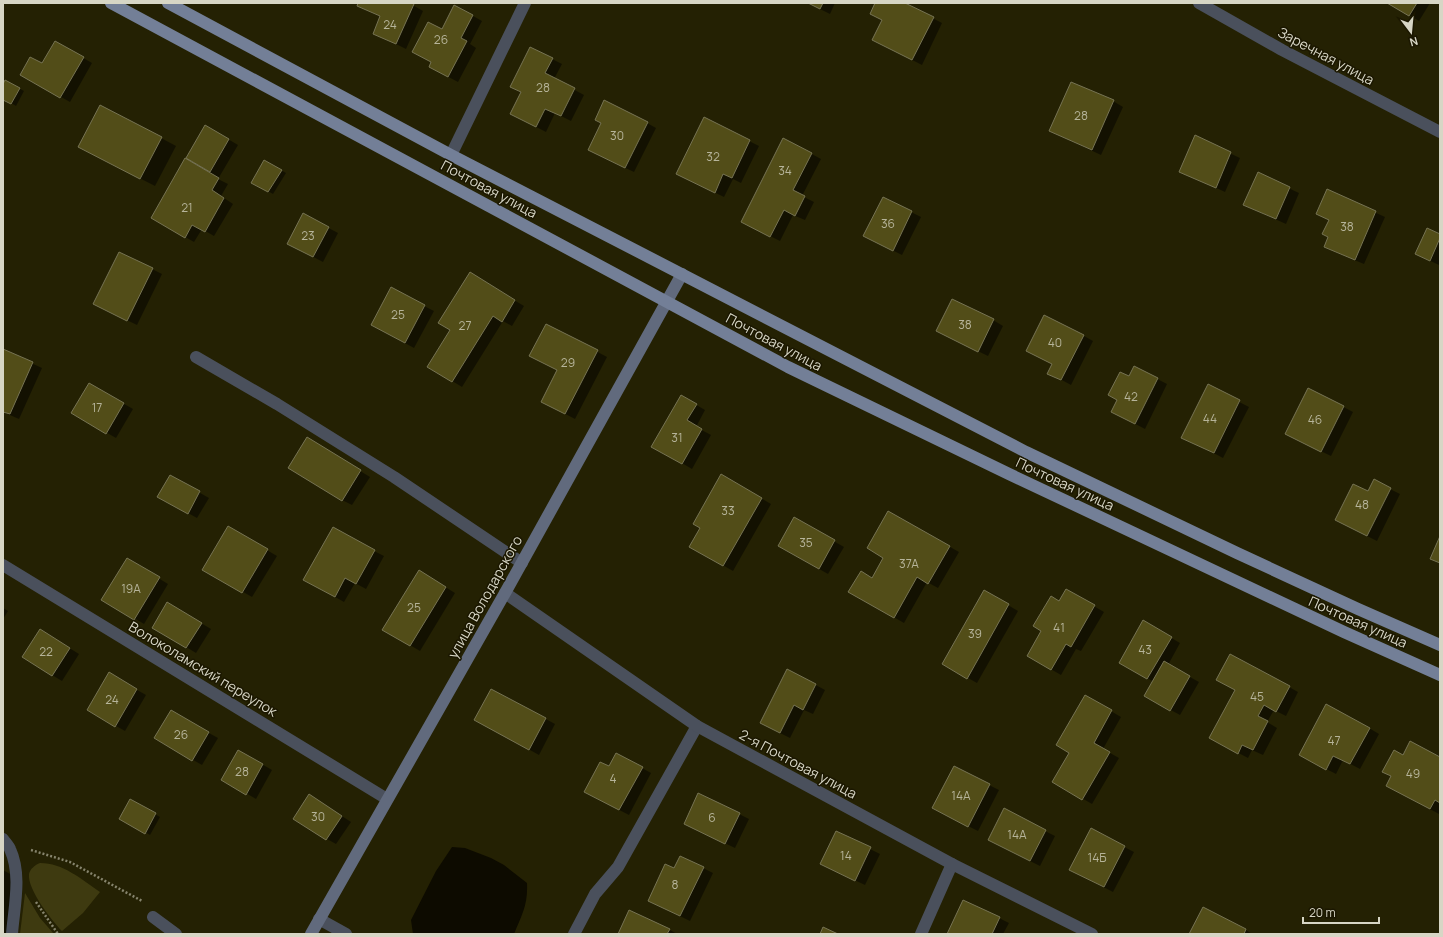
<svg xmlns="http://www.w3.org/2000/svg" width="1443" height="937" font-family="Manrope,sans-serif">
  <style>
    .green { fill: #3e3a10 }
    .water { fill: #0d0b00 }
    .shadow { fill: #0007 }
    .building { fill: #524d18; stroke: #767353 }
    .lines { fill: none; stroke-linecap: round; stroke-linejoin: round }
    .path { stroke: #86846d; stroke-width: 2.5; stroke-dasharray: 2 2; stroke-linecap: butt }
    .lane { stroke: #4a505c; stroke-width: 12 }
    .street { stroke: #4a505c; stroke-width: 12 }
    .secondary { stroke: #616a7d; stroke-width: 12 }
    .primary { stroke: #737f97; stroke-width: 12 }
    .labels { text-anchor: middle; stroke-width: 3; stroke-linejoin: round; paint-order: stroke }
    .number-label { font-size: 12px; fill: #b6b49a }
    .street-label { font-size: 14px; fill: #d7d6c5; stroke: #1b1700 }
  </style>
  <rect width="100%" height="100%" fill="#242103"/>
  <g class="green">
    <path d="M 40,863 C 63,863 81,879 100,892 L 83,913 L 62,931 C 52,921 27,889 29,874 C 30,869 35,865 40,863 Z"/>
    <polygon points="25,893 40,918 54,934 20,934"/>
  </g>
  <path class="water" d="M 452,847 L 465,848 L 491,858 L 504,865 L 527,883 C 528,905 522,914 514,934 L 413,934 L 411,920 L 436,871 Z"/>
  <g class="shadow">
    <polygon points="360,3 409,3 423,11 406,49 374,33 381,17 358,6"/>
    <polygon points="808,3 835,3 830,14"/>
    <polygon points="876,3 903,3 942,23 922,65 873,40 883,20"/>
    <polygon points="1389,3 1430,3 1419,21"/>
    <polygon points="455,6 482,21 470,44 476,48 458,82 439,72 432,62 442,30"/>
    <polygon points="55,42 92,63 70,102 22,75 42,65"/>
    <polygon points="530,48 562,64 554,79 584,95 571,121 555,113 546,132 511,114 522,93 511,87"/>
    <polygon points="6,81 24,91 16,106 3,98 3,86"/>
    <polygon points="1113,101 1123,107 1101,155 1050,131"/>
    <polygon points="101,106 176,146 155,186 94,155"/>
    <polygon points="705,119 759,146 741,183 733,179 724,197 687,179"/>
    <polygon points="647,123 656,128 634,172 598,155"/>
    <polygon points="206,126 238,145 218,179 228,184 221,196 233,204 214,236 202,229 194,242 152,218"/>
    <polygon points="1195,137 1240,158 1225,192 1180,171"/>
    <polygon points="784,139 821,159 802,196 814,202 805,220 793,215 780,241 752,227"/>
    <polygon points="265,161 286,173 273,194 252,182"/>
    <polygon points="1258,174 1299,193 1286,224 1244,205"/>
    <polygon points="1328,191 1385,217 1364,264 1335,252 1329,237 1330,220"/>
    <polygon points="883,198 921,217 902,255 874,241"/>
    <polygon points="304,215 338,233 323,262 298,249"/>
    <polygon points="1440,235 1440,264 1439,265 1416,254"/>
    <polygon points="152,269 162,274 137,325 104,309"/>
    <polygon points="479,279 524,306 512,326 503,321 462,387 428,366 451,329"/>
    <polygon points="424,306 434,311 414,348 381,330"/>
    <polygon points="993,320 1003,326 988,356 947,336"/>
    <polygon points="547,325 607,357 575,419 552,407 559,370"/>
    <polygon points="1084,336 1093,341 1071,385 1049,373"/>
    <polygon points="3,350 42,368 19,419 3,412"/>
    <polygon points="1134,367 1167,384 1145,429 1122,417 1129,377"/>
    <polygon points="89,384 133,409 116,438 72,413"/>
    <polygon points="1208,386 1249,407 1223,458 1191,441"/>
    <polygon points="1309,389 1353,412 1331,456 1296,439"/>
    <polygon points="681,396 705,410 696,427 711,435 692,469 653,446"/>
    <polygon points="316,444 370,477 352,505 342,500"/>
    <polygon points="170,476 209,498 197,518 159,497"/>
    <polygon points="722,476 771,504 733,571 691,547 701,528"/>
    <polygon points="1374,481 1400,494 1377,541 1345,525 1368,492"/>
    <polygon points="888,512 959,552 938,588 927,582 904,623 850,592 873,579 885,558"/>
    <polygon points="795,519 844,547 828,574 779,546"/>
    <polygon points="228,527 277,556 252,597 203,569"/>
    <polygon points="374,551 384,556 366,589 355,583 344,602 314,585"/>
    <polygon points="127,559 168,584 144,624 103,599"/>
    <polygon points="429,577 455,593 420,651 383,629"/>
    <polygon points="1066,590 1104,612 1081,651 1076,649 1061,675 1028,656"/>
    <polygon points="984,591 1018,611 977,683 943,664"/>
    <polygon points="167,603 211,629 196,653 153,627"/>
    <polygon points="3,608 8,611 3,619"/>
    <polygon points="1144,622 1180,643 1168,665 1199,682 1180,715 1145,696 1154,682 1121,663"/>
    <polygon points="50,636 79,654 62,681 52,675"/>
    <polygon points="788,670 825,690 813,714 804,710 790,738 770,728"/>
    <polygon points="109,674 146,695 125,731 88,710"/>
    <polygon points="1289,687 1298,692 1286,716 1274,710 1267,722 1277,728 1263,755 1252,750 1248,758 1210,738"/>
    <polygon points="492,690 555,724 539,755 485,725"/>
    <polygon points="1085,696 1121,717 1103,749 1119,758 1092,804 1054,782 1071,753"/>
    <polygon points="171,712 218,738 202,765 155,738"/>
    <polygon points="1369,728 1379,734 1360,769 1343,760 1336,774 1309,760"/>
    <polygon points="239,751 272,770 256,799 222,779"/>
    <polygon points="1403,756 1440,758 1439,814 1397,791"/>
    <polygon points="609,768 642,768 651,773 629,815 594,797"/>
    <polygon points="989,785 999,790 978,831 942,813"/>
    <polygon points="130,800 160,817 150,835 120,818"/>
    <polygon points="319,801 351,822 336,844 327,839"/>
    <polygon points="739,814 749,819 735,848 685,824"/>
    <polygon points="1091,830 1134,852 1113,892 1080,875"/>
    <polygon points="1045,831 1055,836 1040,866 998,845"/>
    <polygon points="836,832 880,854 865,885 831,869"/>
    <polygon points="703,868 713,873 690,921 649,901 675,870"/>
    <polygon points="3,870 19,879 16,934 3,934"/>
    <polygon points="1203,908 1246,930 1252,934 1190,934"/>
    <polygon points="999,918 1009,923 1003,934 948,934"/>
    <polygon points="670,930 677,934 619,934"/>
  </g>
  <g class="building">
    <polygon points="358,3 411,3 414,4 396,44 373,34 380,16 357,6"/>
    <polygon points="808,3 823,3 820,9"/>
    <polygon points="875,3 905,3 934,17 912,60 872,40 882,20 870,14"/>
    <polygon points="1387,3 1417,3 1409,16"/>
    <polygon points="454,5 473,15 461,38 467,41 448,77 429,67 431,62 412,52 428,22 442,29"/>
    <polygon points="55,41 84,57 60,98 20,75 30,57 42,63"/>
    <polygon points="530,47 553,58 545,73 575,88 561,116 545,109 536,127 510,114 521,92 510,87"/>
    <polygon points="5,80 20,88 11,104 3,100 3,84"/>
    <polygon points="1071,82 1114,100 1092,150 1049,131"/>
    <polygon points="604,100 648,122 625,168 588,150 601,123 595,120"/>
    <polygon points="100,105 162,137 140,179 78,147"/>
    <polygon points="704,117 750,140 732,178 723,174 715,193 676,174"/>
    <polygon points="205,125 229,139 210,172 186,158"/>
    <polygon points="1195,135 1231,152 1216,188 1179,172"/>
    <polygon points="783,138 812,153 793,190 805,196 795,216 784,210 770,237 741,222"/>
    <polygon points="185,158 219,178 212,190 224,198 205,232 192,225 185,238 151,218"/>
    <polygon points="264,160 282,170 268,192 251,183"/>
    <polygon points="1258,172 1290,187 1276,219 1243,205"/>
    <polygon points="1327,189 1376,211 1355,260 1324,247 1328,237 1322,234 1329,220 1316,214"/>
    <polygon points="883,197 912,211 893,251 863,236"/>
    <polygon points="303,213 329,227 313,257 287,244"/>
    <polygon points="1427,228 1440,234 1440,238 1430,261 1415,254"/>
    <polygon points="119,252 153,268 127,321 93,304"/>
    <polygon points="470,272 515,300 502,322 493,316 452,382 427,367 450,330 438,323"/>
    <polygon points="391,287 425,305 405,343 371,325"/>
    <polygon points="952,299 994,319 978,352 936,331"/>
    <polygon points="1044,315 1084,335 1061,380 1047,374 1052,364 1026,351"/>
    <polygon points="546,324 598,350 565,414 541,402 557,370 529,356"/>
    <polygon points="3,349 33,362 10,414 3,412"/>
    <polygon points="1134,366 1158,378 1135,424 1111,412 1117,400 1108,395 1120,372 1129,376"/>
    <polygon points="89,383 124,403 106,434 71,413"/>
    <polygon points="1208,384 1240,400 1214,453 1181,438"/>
    <polygon points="1308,388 1344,406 1321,452 1285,434"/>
    <polygon points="681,395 697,404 687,420 702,429 682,464 651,447"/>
    <polygon points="307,437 361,470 342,501 288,468"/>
    <polygon points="721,474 762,498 723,566 689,547 700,528 693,524"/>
    <polygon points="170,475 200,491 188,514 157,497"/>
    <polygon points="1374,479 1391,488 1367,536 1335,520 1353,484 1368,491"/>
    <polygon points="888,511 950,546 928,584 917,577 894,618 848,592 861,571 872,578 883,558 867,548"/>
    <polygon points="794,517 835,540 819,569 778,546"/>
    <polygon points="228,526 268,549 242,593 202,570"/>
    <polygon points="333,527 375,550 356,584 345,578 335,597 303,580"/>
    <polygon points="1440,536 1440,563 1430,559"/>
    <polygon points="127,558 160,577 134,620 101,600"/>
    <polygon points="419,570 446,587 410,646 382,630"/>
    <polygon points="1066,589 1095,605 1071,647 1066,644 1051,670 1027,656 1041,631 1033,626 1051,596 1059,601"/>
    <polygon points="984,590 1009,604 967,679 942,664"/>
    <polygon points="167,602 202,623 186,648 152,628"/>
    <polygon points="1143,620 1172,637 1147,679 1119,663"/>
    <polygon points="40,629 70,648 52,676 22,657"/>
    <polygon points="1230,654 1290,686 1276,712 1264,705 1258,716 1268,721 1253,750 1242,745 1238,754 1209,738 1235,690 1216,680"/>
    <polygon points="1164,661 1190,676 1170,711 1144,696"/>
    <polygon points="787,669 816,684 803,710 794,705 780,733 760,723"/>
    <polygon points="109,672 137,689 115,727 87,710"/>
    <polygon points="491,689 546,718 529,750 474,720"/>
    <polygon points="1085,695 1112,710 1094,743 1110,752 1082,800 1052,782 1069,753 1056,745"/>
    <polygon points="1326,704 1370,728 1350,764 1333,756 1326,770 1299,755"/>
    <polygon points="171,710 209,732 192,761 154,738"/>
    <polygon points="1410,741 1440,757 1440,803 1435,800 1430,809 1386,786 1391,776 1382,772 1394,750 1403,755"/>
    <polygon points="238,750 263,764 246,795 221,780"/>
    <polygon points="616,753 643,767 619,810 584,792 600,762 609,766"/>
    <polygon points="954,766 990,784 968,827 932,808"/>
    <polygon points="698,793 740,813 725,844 684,824"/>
    <polygon points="309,794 342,816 326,840 293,819"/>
    <polygon points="130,799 156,813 145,834 119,819"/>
    <polygon points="1004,808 1046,830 1030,861 988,840"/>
    <polygon points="1091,828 1125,846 1104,887 1069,870"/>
    <polygon points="836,831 871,847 855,881 820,864"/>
    <polygon points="680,856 704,867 680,916 648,901 665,864 674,868"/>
    <polygon points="963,900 1000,917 992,934 947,934"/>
    <polygon points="1203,907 1246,929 1244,934 1189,934"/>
    <polygon points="629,910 670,929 667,934 618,934"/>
    <polygon points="823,927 838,934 820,934"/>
  </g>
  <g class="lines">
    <g class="path">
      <polyline points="31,850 70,862 142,901"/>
      <polyline points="36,902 58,934"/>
    </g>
    <g class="lane">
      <polyline points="451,155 525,3"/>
      <polyline points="196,357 277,404 394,477 522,563"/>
      <polyline points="153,917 176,934"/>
      <polyline points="319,919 346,934"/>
      <polyline points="574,934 595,894 618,867 697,726"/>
      <polyline points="921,934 952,864"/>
    </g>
    <g class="street">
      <polyline points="1199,3 1282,50 1440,132"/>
      <polyline points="3,565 387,799"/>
      <polyline points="505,593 697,726 952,864 1092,934"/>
      <path d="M 3,839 C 5,842 9,846 10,849 C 22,875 14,907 12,934"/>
    </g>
    <polyline class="secondary" points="311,934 505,593 682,274"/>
    <g class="primary">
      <polyline points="111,3 788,367 1009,474 1344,632 1440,675"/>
      <polyline points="168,3 451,155 1026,452 1237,553 1358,609 1440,645"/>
    </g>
  </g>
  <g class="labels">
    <g class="number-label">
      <text x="390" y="29">24</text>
      <text x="441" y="44">26</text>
      <text x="543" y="92">28</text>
      <text x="1081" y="120">28</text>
      <text x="617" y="140">30</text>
      <text x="713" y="161">32</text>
      <text x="785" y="175">34</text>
      <text x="187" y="212">21</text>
      <text x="888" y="228">36</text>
      <text x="1347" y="231">38</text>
      <text x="308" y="240">23</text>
      <text x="398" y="319">25</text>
      <text x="965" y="329">38</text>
      <text x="465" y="330">27</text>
      <text x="1055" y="347">40</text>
      <text x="568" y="367">29</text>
      <text x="1131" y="401">42</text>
      <text x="97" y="412">17</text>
      <text x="1210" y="423">44</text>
      <text x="1315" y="424">46</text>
      <text x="677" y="442">31</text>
      <text x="1362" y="509">48</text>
      <text x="728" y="515">33</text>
      <text x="806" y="547">35</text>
      <text x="909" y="568">37А</text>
      <text x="131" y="593">19А</text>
      <text x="414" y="612">25</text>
      <text x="1059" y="632">41</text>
      <text x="975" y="638">39</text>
      <text x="1145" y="654">43</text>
      <text x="46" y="656">22</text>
      <text x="1257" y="701">45</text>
      <text x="112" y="704">24</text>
      <text x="181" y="739">26</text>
      <text x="1334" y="745">47</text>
      <text x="242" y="776">28</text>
      <text x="1413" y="778">49</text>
      <text x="613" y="783">4</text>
      <text x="961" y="800">14А</text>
      <text x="318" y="821">30</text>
      <text x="712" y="822">6</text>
      <text x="1017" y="839">14А</text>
      <text x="846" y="860">14</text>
      <text x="1097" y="862">14Б</text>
      <text x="675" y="889">8</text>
    </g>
    <g class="street-label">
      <text transform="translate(1326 56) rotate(28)" y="5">Заречная улица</text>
      <text transform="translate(489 189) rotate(28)" y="5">Почтовая улица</text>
      <text transform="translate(774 342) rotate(28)" y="5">Почтовая улица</text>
      <text transform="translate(1065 484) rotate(25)" y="5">Почтовая улица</text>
      <text transform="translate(485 597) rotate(-61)" y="5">улица Володарского</text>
      <text transform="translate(1358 622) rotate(24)" y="5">Почтовая улица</text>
      <text transform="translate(203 669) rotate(31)" y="5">Волоколамский переулок</text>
      <text transform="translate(798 764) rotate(28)" y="5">2-я Почтовая улица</text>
    </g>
  </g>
  <rect width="1443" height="937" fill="none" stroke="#d7d6c5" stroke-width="8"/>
  <g transform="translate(1411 32) rotate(164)" stroke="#1b1700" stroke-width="3" paint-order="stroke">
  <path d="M0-3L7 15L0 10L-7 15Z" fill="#d7d6c5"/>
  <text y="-6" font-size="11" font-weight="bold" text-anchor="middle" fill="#d7d6c5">N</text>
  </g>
  <path d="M1303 917v6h76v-6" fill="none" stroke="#d7d6c5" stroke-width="2"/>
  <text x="1309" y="917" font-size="12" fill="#d7d6c5" stroke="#1b1700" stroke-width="3" paint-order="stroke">20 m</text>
</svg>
